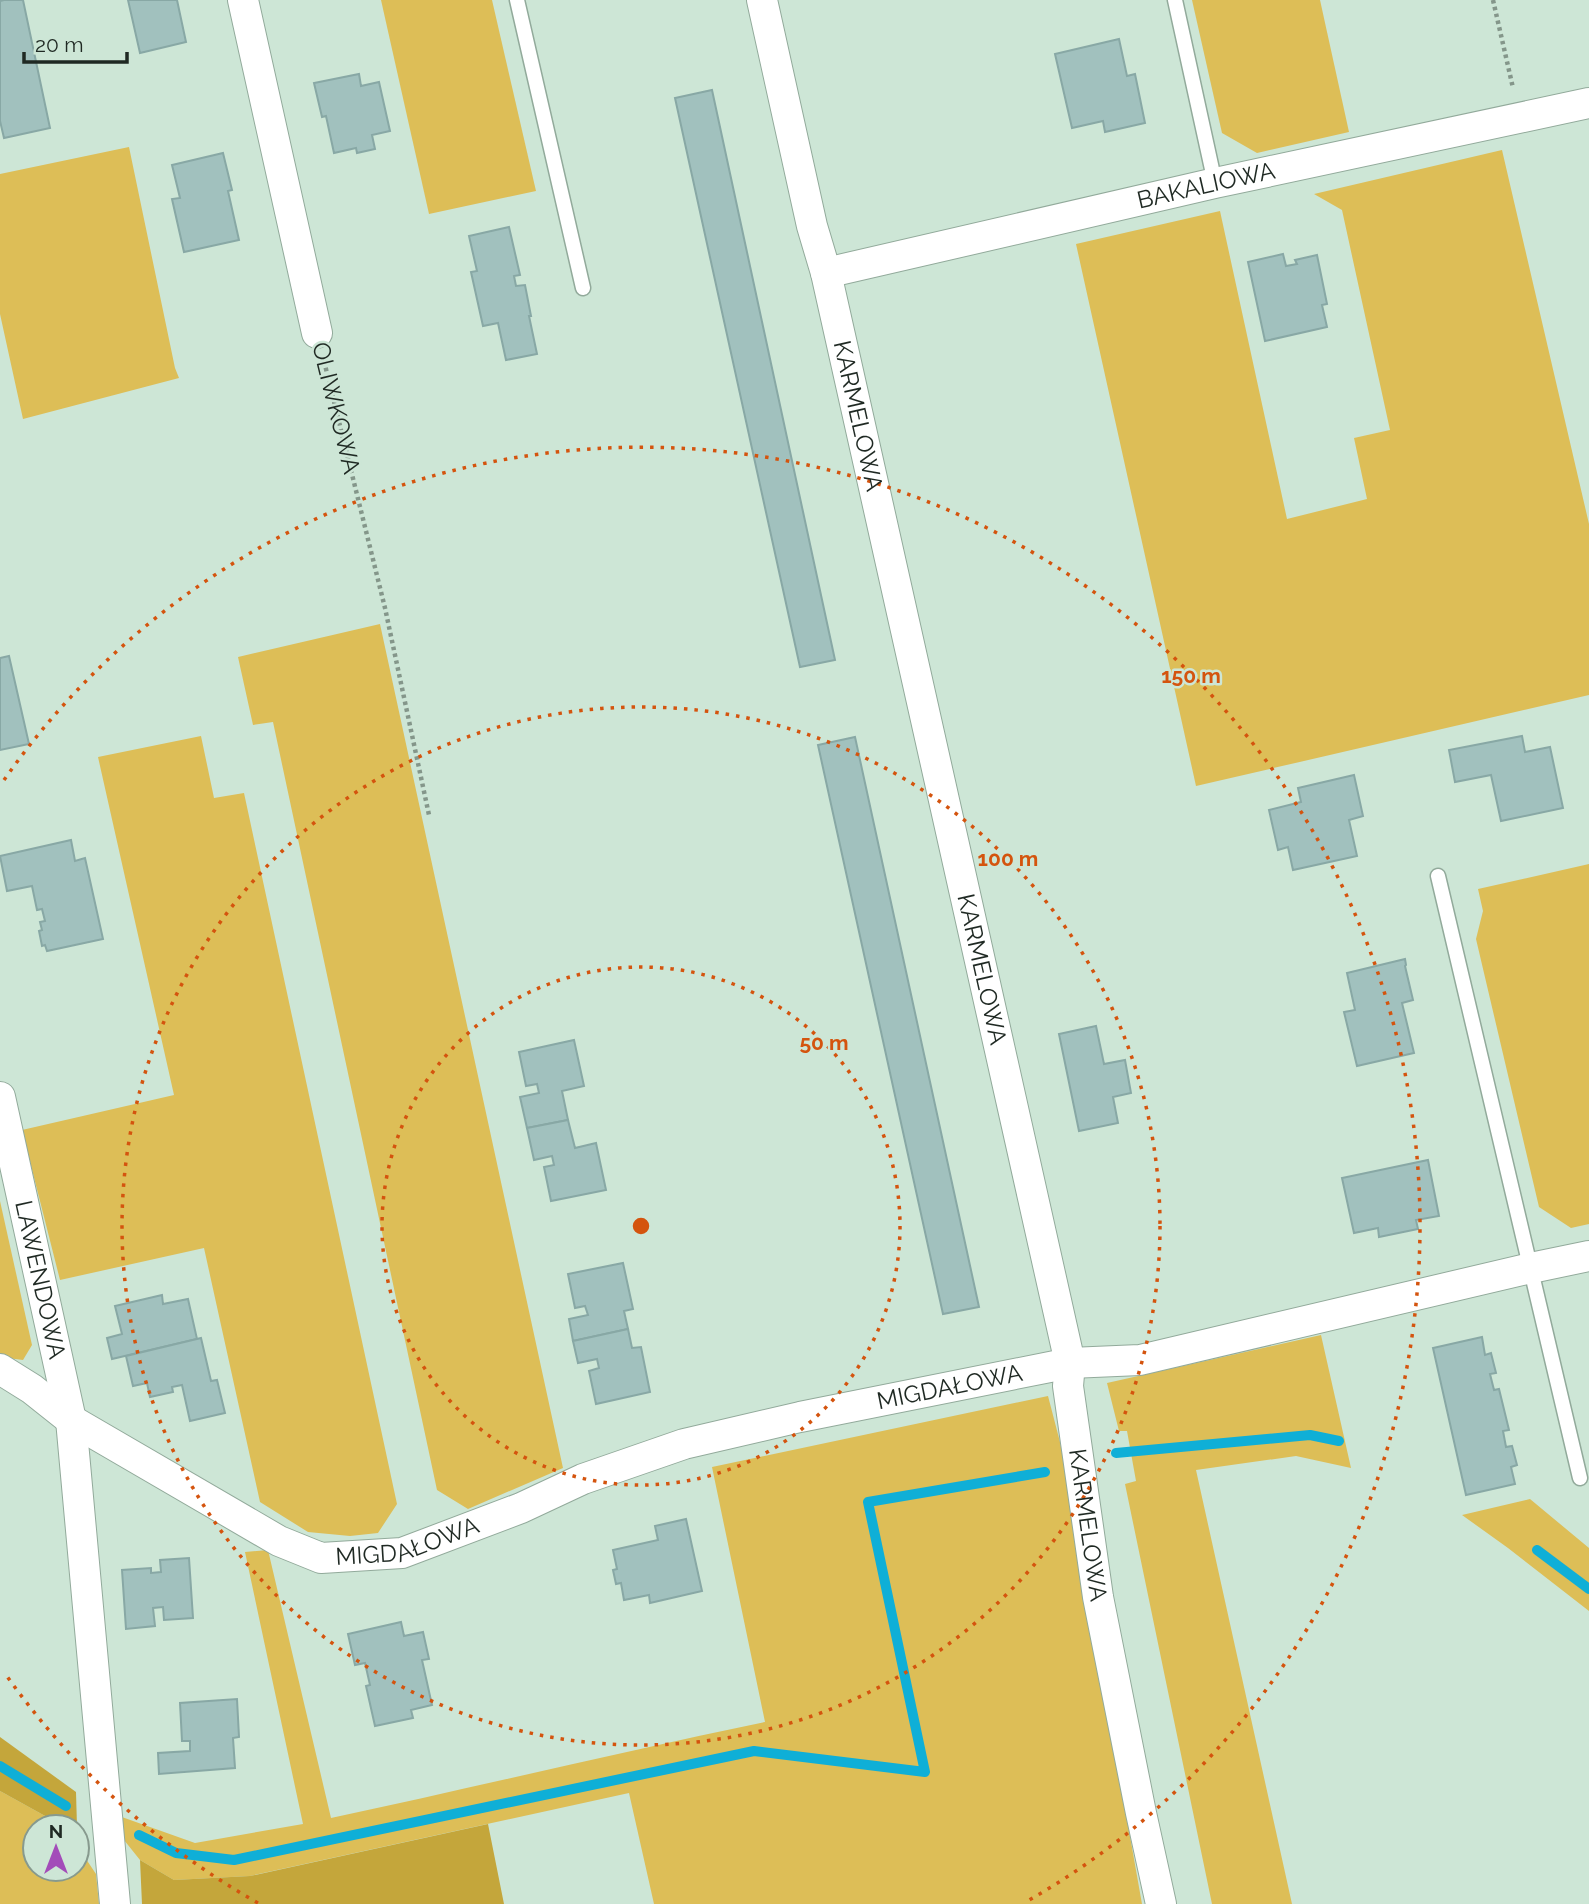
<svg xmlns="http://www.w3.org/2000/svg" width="1589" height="1904" font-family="Raleway,sans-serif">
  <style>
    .green { fill: #ddbe57 }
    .forest { fill: #c4a63b }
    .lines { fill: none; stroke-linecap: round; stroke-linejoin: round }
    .stream { stroke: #0fafd7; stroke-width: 10 }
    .building { fill: #a1c1be; stroke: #88a8a5; stroke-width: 2 }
    .service-casing { stroke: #92aa9b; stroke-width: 17 }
    .minor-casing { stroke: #92aa9b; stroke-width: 32 }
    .path { stroke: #84968a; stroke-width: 4.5; stroke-dasharray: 3.5 3.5; stroke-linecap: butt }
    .service { stroke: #fff; stroke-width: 14 }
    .minor { stroke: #fff; stroke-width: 30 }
    .ring { fill: none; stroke: #d4540e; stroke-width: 3.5; stroke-dasharray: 3.5 7 }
    .labels { text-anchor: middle; stroke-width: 5; stroke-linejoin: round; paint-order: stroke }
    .street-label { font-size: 24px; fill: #1f2923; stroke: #cde6d6 }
    .centre { fill: #d4540e; stroke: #cde6d6; stroke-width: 3.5 }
    .ring-label { font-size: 21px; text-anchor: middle; font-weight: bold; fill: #d4540e; stroke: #cde6d6; stroke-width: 5; stroke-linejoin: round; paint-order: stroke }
  </style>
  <rect width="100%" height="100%" fill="#cde6d6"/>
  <g class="green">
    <polygon points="381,0 492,0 536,191 429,214"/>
    <polygon points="1192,0 1320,0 1349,132 1257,153 1222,133"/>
    <polygon points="129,147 175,368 179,378 23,419 0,314 0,174"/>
    <polygon points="1502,150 1589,524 1589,695 1196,786 1076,244 1220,211 1287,519 1367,499 1354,438 1390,430 1342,210 1314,194"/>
    <polygon points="380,624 563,1468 468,1509 437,1490 273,722 253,725 238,657"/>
    <polygon points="201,736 214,798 244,793 397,1504 378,1533 350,1536 308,1532 260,1502 204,1248 60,1280 22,1130 174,1095 98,757"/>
    <polygon points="1589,864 1589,1224 1571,1228 1539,1207 1476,939 1483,911 1478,889"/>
    <polygon points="0,1201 32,1345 23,1360 0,1357"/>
    <polygon points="1321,1335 1351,1468 1296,1456 1196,1470 1292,1904 1212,1904 1125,1484 1136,1481 1127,1431 1119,1431 1107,1383"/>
    <path d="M 1048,1396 L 1060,1442 L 1142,1904 L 654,1904 L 629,1793 L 250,1876 L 174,1880 L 140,1860 L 120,1835 L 119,1816 L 195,1843 L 303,1824 L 245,1552 L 268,1550 L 331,1818 C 476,1787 620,1752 765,1722 L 712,1467 Z"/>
    <polygon points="1530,1499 1589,1548 1589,1611 1508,1548 1462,1515"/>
    <polygon points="0,1791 65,1827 35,1827 35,1869 77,1869 77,1834 82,1853 96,1874 99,1904 0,1904"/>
  </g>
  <g class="forest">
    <polygon points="0,1737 76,1792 77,1827 65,1827 0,1791"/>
    <polygon points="488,1824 504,1904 142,1904 140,1860 174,1880 250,1876"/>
  </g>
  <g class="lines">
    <g class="stream">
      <polyline points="1116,1453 1310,1435 1339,1441"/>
      <polyline points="1537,1550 1589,1589"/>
      <polyline points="0,1766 66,1806"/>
      <polyline points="139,1835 176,1853 234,1860 754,1751 925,1772 868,1502 1045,1472"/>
    </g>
  </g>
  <g class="building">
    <polygon points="4,0 23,0 50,128 4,138 0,121 0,1"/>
    <polygon points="128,0 177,0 186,42 140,53"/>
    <polygon points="1119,39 1127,76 1135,74 1145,123 1105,132 1103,121 1072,128 1055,54"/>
    <polygon points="359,74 361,86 379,82 390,131 372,135 375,149 357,153 356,148 334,153 326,116 322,117 314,83"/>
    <polygon points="712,90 835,660 800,667 675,98"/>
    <polygon points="223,153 232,190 228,191 239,240 184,252 172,199 180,198 172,165"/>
    <polygon points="509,227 520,275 514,276 516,286 525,285 531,316 529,316 537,354 506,360 498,323 483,326 471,272 477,271 469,236"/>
    <polygon points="1283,254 1286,266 1297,264 1295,260 1317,255 1327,304 1322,305 1327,327 1265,341 1248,262"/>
    <polygon points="9,656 29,744 0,750 0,658"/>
    <polygon points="1522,736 1525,752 1550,747 1563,808 1501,821 1491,775 1455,782 1449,750"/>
    <polygon points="855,737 979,1307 943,1314 818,745"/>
    <polygon points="1354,775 1363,816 1349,820 1357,856 1293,870 1288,847 1278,850 1269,810 1301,802 1298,788"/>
    <polygon points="71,840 75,861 85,858 103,939 47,951 45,945 42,946 39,931 42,930 40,922 45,921 42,909 37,910 32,886 7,891 0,856"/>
    <polygon points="1405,959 1406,965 1405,966 1413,1000 1402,1003 1414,1053 1357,1066 1344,1012 1355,1010 1347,973"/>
    <polygon points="1096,1026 1104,1064 1125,1060 1131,1093 1113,1097 1118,1123 1079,1131 1059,1034"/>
    <polygon points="574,1040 584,1086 562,1091 568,1120 527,1128 520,1097 539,1093 537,1084 526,1086 519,1052"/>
    <polygon points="568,1120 575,1148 596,1143 606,1190 551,1201 544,1167 554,1165 552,1156 534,1160 527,1128"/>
    <polygon points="1428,1160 1439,1216 1416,1220 1418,1229 1379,1237 1378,1228 1354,1233 1342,1178"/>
    <polygon points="623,1263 633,1309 624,1311 628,1329 573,1341 569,1319 588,1315 585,1306 575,1308 568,1274"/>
    <polygon points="162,1295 163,1304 188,1299 197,1339 112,1359 107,1338 122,1334 115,1306"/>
    <polygon points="628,1329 632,1348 641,1347 650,1392 596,1404 589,1371 599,1368 597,1359 578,1363 573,1341"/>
    <polygon points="1482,1337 1485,1355 1491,1353 1496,1373 1490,1374 1494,1390 1499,1389 1509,1430 1503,1431 1506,1447 1512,1446 1517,1465 1511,1467 1515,1484 1466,1495 1433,1348"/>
    <polygon points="201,1338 211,1381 217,1380 225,1413 190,1421 182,1385 172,1387 173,1392 150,1397 147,1383 133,1386 126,1356"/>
    <polygon points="686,1519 702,1591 650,1603 649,1595 624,1600 621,1583 616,1584 613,1570 617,1569 613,1550 658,1540 655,1526"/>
    <polygon points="189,1558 193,1618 164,1620 163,1607 153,1608 155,1626 126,1629 122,1570 151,1568 151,1573 161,1572 160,1560"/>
    <polygon points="401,1622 404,1636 423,1632 429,1659 422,1660 432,1705 411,1710 413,1718 375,1726 366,1686 370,1685 365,1663 355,1665 348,1634"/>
    <polygon points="237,1699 239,1737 233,1738 235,1768 159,1774 158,1753 190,1751 190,1741 182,1741 180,1703"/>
  </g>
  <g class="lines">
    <g class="service-casing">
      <g id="service">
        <polyline points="517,0 583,288"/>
        <polyline points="1175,0 1215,183"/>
        <polyline points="1438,876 1580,1478"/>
      </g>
    </g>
    <g class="minor-casing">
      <g id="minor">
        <polyline points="243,0 317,333"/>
        <path id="s1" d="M 762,0 L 812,226 L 826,273 L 1070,1363 L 1068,1386 L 1098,1597 L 1141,1813 L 1161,1904"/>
        <path id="s2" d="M 826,273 L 1215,183 L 1589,103"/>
        <path id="s3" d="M 0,1097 L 71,1420 L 115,1904"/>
        <path id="s4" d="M 0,1369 L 32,1389 L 71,1420 L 279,1541 L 321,1558 L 402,1553 L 521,1508 L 583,1479 L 684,1444 L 800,1417 L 1070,1363 L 1140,1360 L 1531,1268 L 1589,1256"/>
      </g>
    </g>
    <g class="path">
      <polyline points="1493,0 1513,88"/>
      <polyline points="324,361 385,608 429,815"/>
    </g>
    <use href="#service" class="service"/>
    <use href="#minor" class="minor"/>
  </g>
  <g class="ring">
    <circle cx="641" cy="1226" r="259"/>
    <circle cx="641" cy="1226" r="519"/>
    <path d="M258 1903A778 778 0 0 1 4 1672M4 780A778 778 0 1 1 1024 1903"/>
  </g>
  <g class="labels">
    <g class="street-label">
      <text dy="8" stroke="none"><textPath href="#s2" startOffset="390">BAKALIOWA</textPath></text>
      <text transform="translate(336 408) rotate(76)" y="8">OLIWKOWA</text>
      <text dy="8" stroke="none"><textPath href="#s1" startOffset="427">KARMELOWA</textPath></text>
      <text dy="8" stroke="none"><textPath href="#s1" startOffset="994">KARMELOWA</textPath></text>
      <text dy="8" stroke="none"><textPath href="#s3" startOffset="187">LAWENDOWA</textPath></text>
      <text dy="8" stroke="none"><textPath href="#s4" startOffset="1029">MIGDAŁOWA</textPath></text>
      <text dy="8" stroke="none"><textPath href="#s1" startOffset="1561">KARMELOWA</textPath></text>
      <text dy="8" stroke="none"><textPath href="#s4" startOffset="462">MIGDAŁOWA</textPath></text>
    </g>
  </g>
  <circle cx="641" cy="1226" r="10" class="centre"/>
  <g class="ring-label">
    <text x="1191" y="683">150 m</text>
    <text x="1008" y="866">100 m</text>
    <text x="824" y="1050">50 m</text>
  </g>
  <g transform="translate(56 1848)"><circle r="33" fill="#cde6d6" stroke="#879a8e" stroke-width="2"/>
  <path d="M0-5L12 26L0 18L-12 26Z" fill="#a34cb9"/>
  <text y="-10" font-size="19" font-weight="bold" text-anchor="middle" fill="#1f2923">N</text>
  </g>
  <path d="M24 52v10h103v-10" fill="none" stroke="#1f2923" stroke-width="3.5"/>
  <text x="35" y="52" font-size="21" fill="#1f2923" stroke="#cde6d6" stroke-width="5" paint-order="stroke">20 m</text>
</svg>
